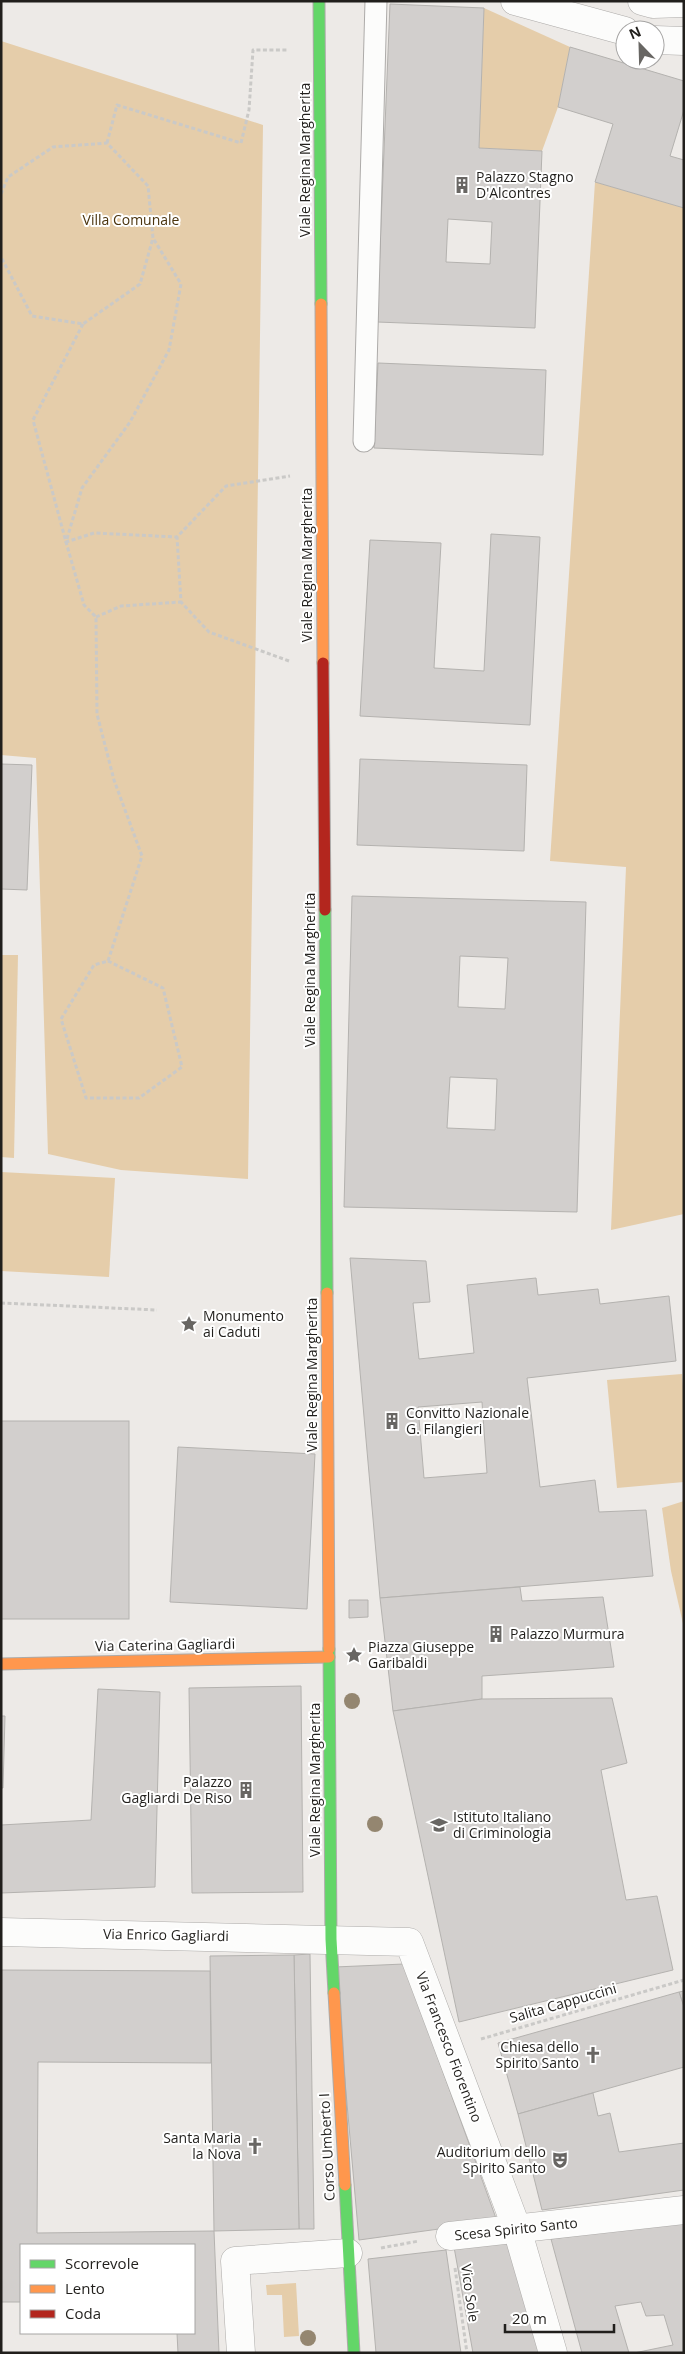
<svg xmlns="http://www.w3.org/2000/svg" width="685" height="2354" font-family="'Open Sans',sans-serif">
  <style>
    .green { fill: #e5cdaa }
    .building { fill: #d2cfcd; stroke: #b4b2af; fill-rule: evenodd }
    .lines { fill: none; stroke-linecap: round; stroke-linejoin: round }
    .lane-casing { stroke: #adaba9; stroke-width: 23 }
    .street-casing { stroke: #adaba9; stroke-width: 29 }
    .fast-casing { stroke: #adaba9; stroke-width: 13 }
    .slow-casing { stroke: #adaba9; stroke-width: 13 }
    .jam-casing { stroke: #adaba9; stroke-width: 13 }
    .path { stroke: #cac9c7; stroke-width: 3; stroke-dasharray: 4 2.5; stroke-linecap: butt }
    .lane { stroke: #fcfcfb; stroke-width: 21 }
    .street { stroke: #fcfcfb; stroke-width: 28 }
    .fast { stroke: #63d668; stroke-width: 11 }
    .slow { stroke: #ff974d; stroke-width: 11 }
    .jam { stroke: #b3261e; stroke-width: 11 }
    .tree { fill: #948670 }
    .labels { text-anchor: middle; stroke-width: 4; stroke-linejoin: round; paint-order: stroke }
    .street-label { font-size: 14px; fill: #211f1c; stroke: #fff }
    .poi-label { font-size: 14px; fill: #211f1c; stroke: #fff; text-anchor: start }
    .park-label { font-size: 14px; fill: #4b340e; stroke: #fff }
  </style>
  <rect width="100%" height="100%" fill="#edeae7"/>
  <g class="green">
    <polygon points="484,8 570,47 558,107 542,151 479,148"/>
    <polygon points="1,41 263,125 248,1179 121,1170 48,1154 36,758 1,755"/>
    <polygon points="595,182 684,208 684,1214 611,1230 626,867 550,861"/>
    <polygon points="1,955 18,955 14,1158 1,1157"/>
    <polygon points="1,1172 115,1178 109,1277 1,1271"/>
    <polygon points="682,1374 684,1399 684,1482 617,1488 607,1380"/>
    <polygon points="684,1501 684,1628 671,1571 662,1508"/>
    <polygon points="296,2283 299,2336 284,2337 282,2295 267,2295 266,2285"/>
  </g>
  <g class="building">
    <path d="M 390,4 L 484,8 L 479,148 L 542,151 L 535,328 L 377,322 ZM 448,219 L 492,222 L 490,264 L 446,262 Z"/>
    <polygon points="570,47 684,81 684,110 670,156 684,160 684,208 595,182 613,124 558,107"/>
    <polygon points="378,363 546,370 543,455 374,448"/>
    <polygon points="491,534 540,537 530,725 360,716 370,540 441,543 434,668 484,671"/>
    <polygon points="360,759 527,765 524,851 357,845"/>
    <polygon points="1,764 32,765 27,890 1,889"/>
    <path d="M 352,896 L 586,902 L 577,1212 L 344,1207 ZM 460,956 L 508,958 L 505,1009 L 458,1007 ZM 450,1077 L 497,1079 L 495,1130 L 447,1128 Z"/>
    <path d="M 350,1258 L 426,1261 L 430,1302 L 413,1303 L 419,1359 L 474,1353 L 467,1285 L 536,1278 L 538,1295 L 598,1289 L 600,1304 L 669,1296 L 676,1361 L 527,1378 L 540,1487 L 595,1480 L 599,1512 L 646,1510 L 653,1576 L 380,1598 ZM 482,1402 L 487,1473 L 424,1478 L 418,1407 Z"/>
    <rect x="1" y="1421" width="128" height="198"/>
    <polygon points="178,1447 315,1454 307,1609 170,1602"/>
    <polygon points="520,1587 522,1601 603,1597 614,1667 482,1676 482,1699 393,1711 380,1598"/>
    <polygon points="349,1600 368,1600 368,1617 349,1618"/>
    <polygon points="301,1686 303,1892 192,1893 189,1688"/>
    <polygon points="98,1689 160,1692 155,1887 1,1893 1,1825 91,1820"/>
    <polygon points="612,1698 627,1763 601,1770 626,1900 657,1896 673,1970 459,2022 393,1711 482,1699"/>
    <polygon points="1,1716 5,1716 3,1788 1,1788"/>
    <polygon points="310,1954 314,2229 299,2229 294,1955"/>
    <polygon points="294,1955 299,2229 214,2231 210,1956"/>
    <polygon points="404,1964 497,2221 359,2240 335,1967"/>
    <polygon points="1,1970 210,1971 211,2063 38,2062 37,2233 214,2231 219,2353 178,2353 177,2333 194,2333 194,2245 21,2245 21,2302 1,2302"/>
    <polygon points="684,1991 684,2007 679,1992"/>
    <polygon points="679,1992 684,2007 684,2067 518,2114 498,2043"/>
    <polygon points="593,2093 598,2116 610,2113 619,2152 684,2143 684,2190 542,2210 518,2114"/>
    <polygon points="684,2221 684,2353 634,2353 673,2345 664,2315 646,2316 641,2302 615,2306 629,2353 582,2353 551,2239"/>
    <polygon points="508,2242 541,2353 473,2353 454,2247"/>
    <polygon points="446,2250 461,2353 376,2353 368,2259"/>
  </g>
  <g class="lines">
    <g class="lane-casing">
      <polyline id="lane" points="364,441 376,1"/>
    </g>
    <g class="street-casing">
      <g id="street">
        <polyline points="515,1 625,31"/>
        <polyline points="642,1 653,4 684,3"/>
        <polyline points="655,40 684,41"/>
        <polyline points="1,1932 409,1942 517,2229 553,2353"/>
        <polyline points="450,2236 684,2210"/>
        <polyline points="241,2353 235,2261 348,2253"/>
      </g>
    </g>
    <g class="fast-casing">
      <g id="fast">
        <polyline points="319,1 321,304"/>
        <polyline points="325,910 327,1293"/>
        <polyline points="329,1649 331,1939 334,1993"/>
        <polyline points="345,2185 354,2353"/>
      </g>
    </g>
    <g class="slow-casing">
      <g id="slow">
        <polyline points="321,304 323,663"/>
        <polyline points="327,1293 329,1649"/>
        <polyline points="1,1664 329,1657"/>
        <polyline points="334,1993 345,2185"/>
      </g>
    </g>
    <g class="jam-casing">
      <polyline id="jam" points="323,663 325,910"/>
    </g>
    <g class="path">
      <polyline points="107,143 117,105 241,143 249,110 253,50 287,50"/>
      <polyline points="1,194 8,177 53,147 107,143 148,186 153,238 140,284 83,324 32,316 1,257"/>
      <polyline points="83,324 33,420 66,542 94,533 177,537"/>
      <polyline points="96,617 121,606 181,602"/>
      <polyline points="289,661 209,632 181,602 177,537 226,486 290,476"/>
      <polyline points="108,961 163,988 182,1067 139,1098 86,1098 61,1019 94,965 108,961 142,856 114,780 97,714 96,617 84,605 66,542 82,488 130,422 169,350 181,284 153,238"/>
      <polyline points="1,1303 157,1310"/>
      <polyline points="481,2039 684,1980"/>
      <polyline points="381,2248 419,2241"/>
      <polyline points="455,2268 467,2353"/>
    </g>
    <use href="#lane" class="lane"/>
    <use href="#street" class="street"/>
    <use href="#fast" class="fast"/>
    <use href="#slow" class="slow"/>
    <use href="#jam" class="jam"/>
  </g>
  <g class="tree">
    <circle cx="352" cy="1701" r="8"/>
    <circle cx="375" cy="1824" r="8"/>
    <circle cx="308" cy="2338" r="8"/>
  </g>
  <defs>
    <g id="building-bare" transform="scale(1.35)"><path d="M-4-6H4V6H1V3H-1V6H-4ZM-2.5-4.3h1.7v1.8h-1.7ZM.8-4.3h1.7v1.8H.8ZM-2.5-1h1.7V.8h-1.7ZM.8-1h1.7V.8H.8Z" fill="#686663" stroke="#fff" stroke-width="2.5" paint-order="stroke"/></g>
    <g id="sight-bare" transform="scale(1.35)"><path d="M0-6L1.8-2.2L6-1.7L2.9 1.2L3.7 5.4L0 3.3L-3.7 5.4L-2.9 1.2L-6-1.7L-1.8-2.2Z" fill="#686663" stroke="#fff" stroke-width="2.5" paint-order="stroke"/></g>
    <g id="university-bare" transform="scale(1.35)"><path d="M0-5L7-2L0 1L-7-2ZM-4 1L0 2.5L4 1V4Q0 6-4 4Z" fill="#686663" stroke="#fff" stroke-width="2.5" paint-order="stroke"/></g>
    <g id="church-bare" transform="scale(1.35)"><path d="M-1.2-6h2.4v3.5h3.3v2.4h-3.3V6h-2.4V-.1h-3.3v-2.4h3.3Z" fill="#686663" stroke="#fff" stroke-width="2.5" paint-order="stroke"/></g>
    <g id="theatre-bare" transform="scale(1.35)"><path d="M-5-5.5Q0-4 5-5.5V0Q5 5 0 6Q-5 5-5 0ZM-3.3-2.5H-1v1.5H-3.3ZM1-2.5H3.3v1.5H1ZM-2.8 1Q0 5.5 2.8 1Z" fill="#686663" stroke="#fff" stroke-width="2.5" paint-order="stroke"/></g>
  </defs>
  <g fill-rule="evenodd">
    <use href="#building-bare" x="462" y="185"/>
    <use href="#sight-bare" x="189" y="1324"/>
    <use href="#building-bare" x="392" y="1421"/>
    <use href="#building-bare" x="496" y="1634"/>
    <use href="#sight-bare" x="354" y="1655"/>
    <use href="#building-bare" x="246" y="1790"/>
    <use href="#university-bare" x="439" y="1825"/>
    <use href="#church-bare" x="593" y="2055"/>
    <use href="#church-bare" x="255" y="2146"/>
    <use href="#theatre-bare" x="560" y="2160"/>
  </g>
  <g class="labels">
    <g class="street-label">
      <text transform="translate(305 160) rotate(-90)" y="5">Viale Regina Margherita</text>
      <text transform="translate(307 565) rotate(-90)" y="5">Viale Regina Margherita</text>
      <text transform="translate(310 970) rotate(-90)" y="5">Viale Regina Margherita</text>
      <text transform="translate(312 1375) rotate(-90)" y="5">Viale Regina Margherita</text>
      <text transform="translate(165 1645) rotate(-1)" y="5">Via Caterina Gagliardi</text>
      <text transform="translate(315 1780) rotate(-90)" y="5">Viale Regina Margherita</text>
      <text transform="translate(166 1935) rotate(1)" y="5">Via Enrico Gagliardi</text>
      <text transform="translate(563 2003) rotate(-16)" y="5">Salita Cappuccini</text>
      <text transform="translate(449 2047) rotate(69)" y="5">Via Francesco Fiorentino</text>
      <text transform="translate(327 2147) rotate(-93)" y="5">Corso Umberto I</text>
      <text transform="translate(516 2229) rotate(-6)" y="5">Scesa Spirito Santo</text>
      <text transform="translate(470 2293) rotate(82)" y="5">Vico Sole</text>
    </g>
    <g class="poi-label">
      <text x="476" y="182">Palazzo Stagno<tspan x="476" dy="16">D'Alcontres</tspan></text>
      <text x="203" y="1321">Monumento<tspan x="203" dy="16">ai Caduti</tspan></text>
      <text x="406" y="1418">Convitto Nazionale<tspan x="406" dy="16">G. Filangieri</tspan></text>
      <text x="510" y="1639">Palazzo Murmura</text>
      <text x="368" y="1652">Piazza Giuseppe<tspan x="368" dy="16">Garibaldi</tspan></text>
      <text x="232" y="1787" text-anchor="end">Palazzo<tspan x="232" dy="16">Gagliardi De Riso</tspan></text>
      <text x="453" y="1822">Istituto Italiano<tspan x="453" dy="16">di Criminologia</tspan></text>
      <text x="579" y="2052" text-anchor="end">Chiesa dello<tspan x="579" dy="16">Spirito Santo</tspan></text>
      <text x="241" y="2143" text-anchor="end">Santa Maria<tspan x="241" dy="16">la Nova</tspan></text>
      <text x="546" y="2157" text-anchor="end">Auditorium dello<tspan x="546" dy="16">Spirito Santo</tspan></text>
    </g>
    <g class="park-label">
      <text x="131" y="225">Villa Comunale</text>
    </g>
  </g>
  <rect width="685" height="2354" fill="none" stroke="#211f1c" stroke-width="5"/>
  <rect x="20" y="2244" width="175" height="90" fill="#ffffff" stroke="#a6a5a4"/>
  <rect x="30" y="2260" width="25" height="8" fill="#63d668" stroke="#a6a5a4"/>
  <text x="65" y="2269" font-size="15" fill="#211f1c">Scorrevole</text>
  <rect x="30" y="2285" width="25" height="8" fill="#ff974d" stroke="#a6a5a4"/>
  <text x="65" y="2294" font-size="15" fill="#211f1c">Lento</text>
  <rect x="30" y="2310" width="25" height="8" fill="#b3261e" stroke="#a6a5a4"/>
  <text x="65" y="2319" font-size="15" fill="#211f1c">Coda</text>
  <g transform="translate(640 45) rotate(337)"><circle r="24" fill="#ffffff" stroke="#a6a5a4"/>
  <path d="M0-4L9 19L0 12L-9 19Z" fill="#686663"/>
  <text y="-8" font-size="14" font-weight="bold" text-anchor="middle" fill="#211f1c">N</text>
  </g>
  <path d="M505 2324v8h109v-8" fill="none" stroke="#211f1c" stroke-width="2.5"/>
  <text x="512" y="2324" font-size="15" fill="#211f1c" stroke="#ffffff" stroke-width="4" paint-order="stroke">20 m</text>
</svg>
